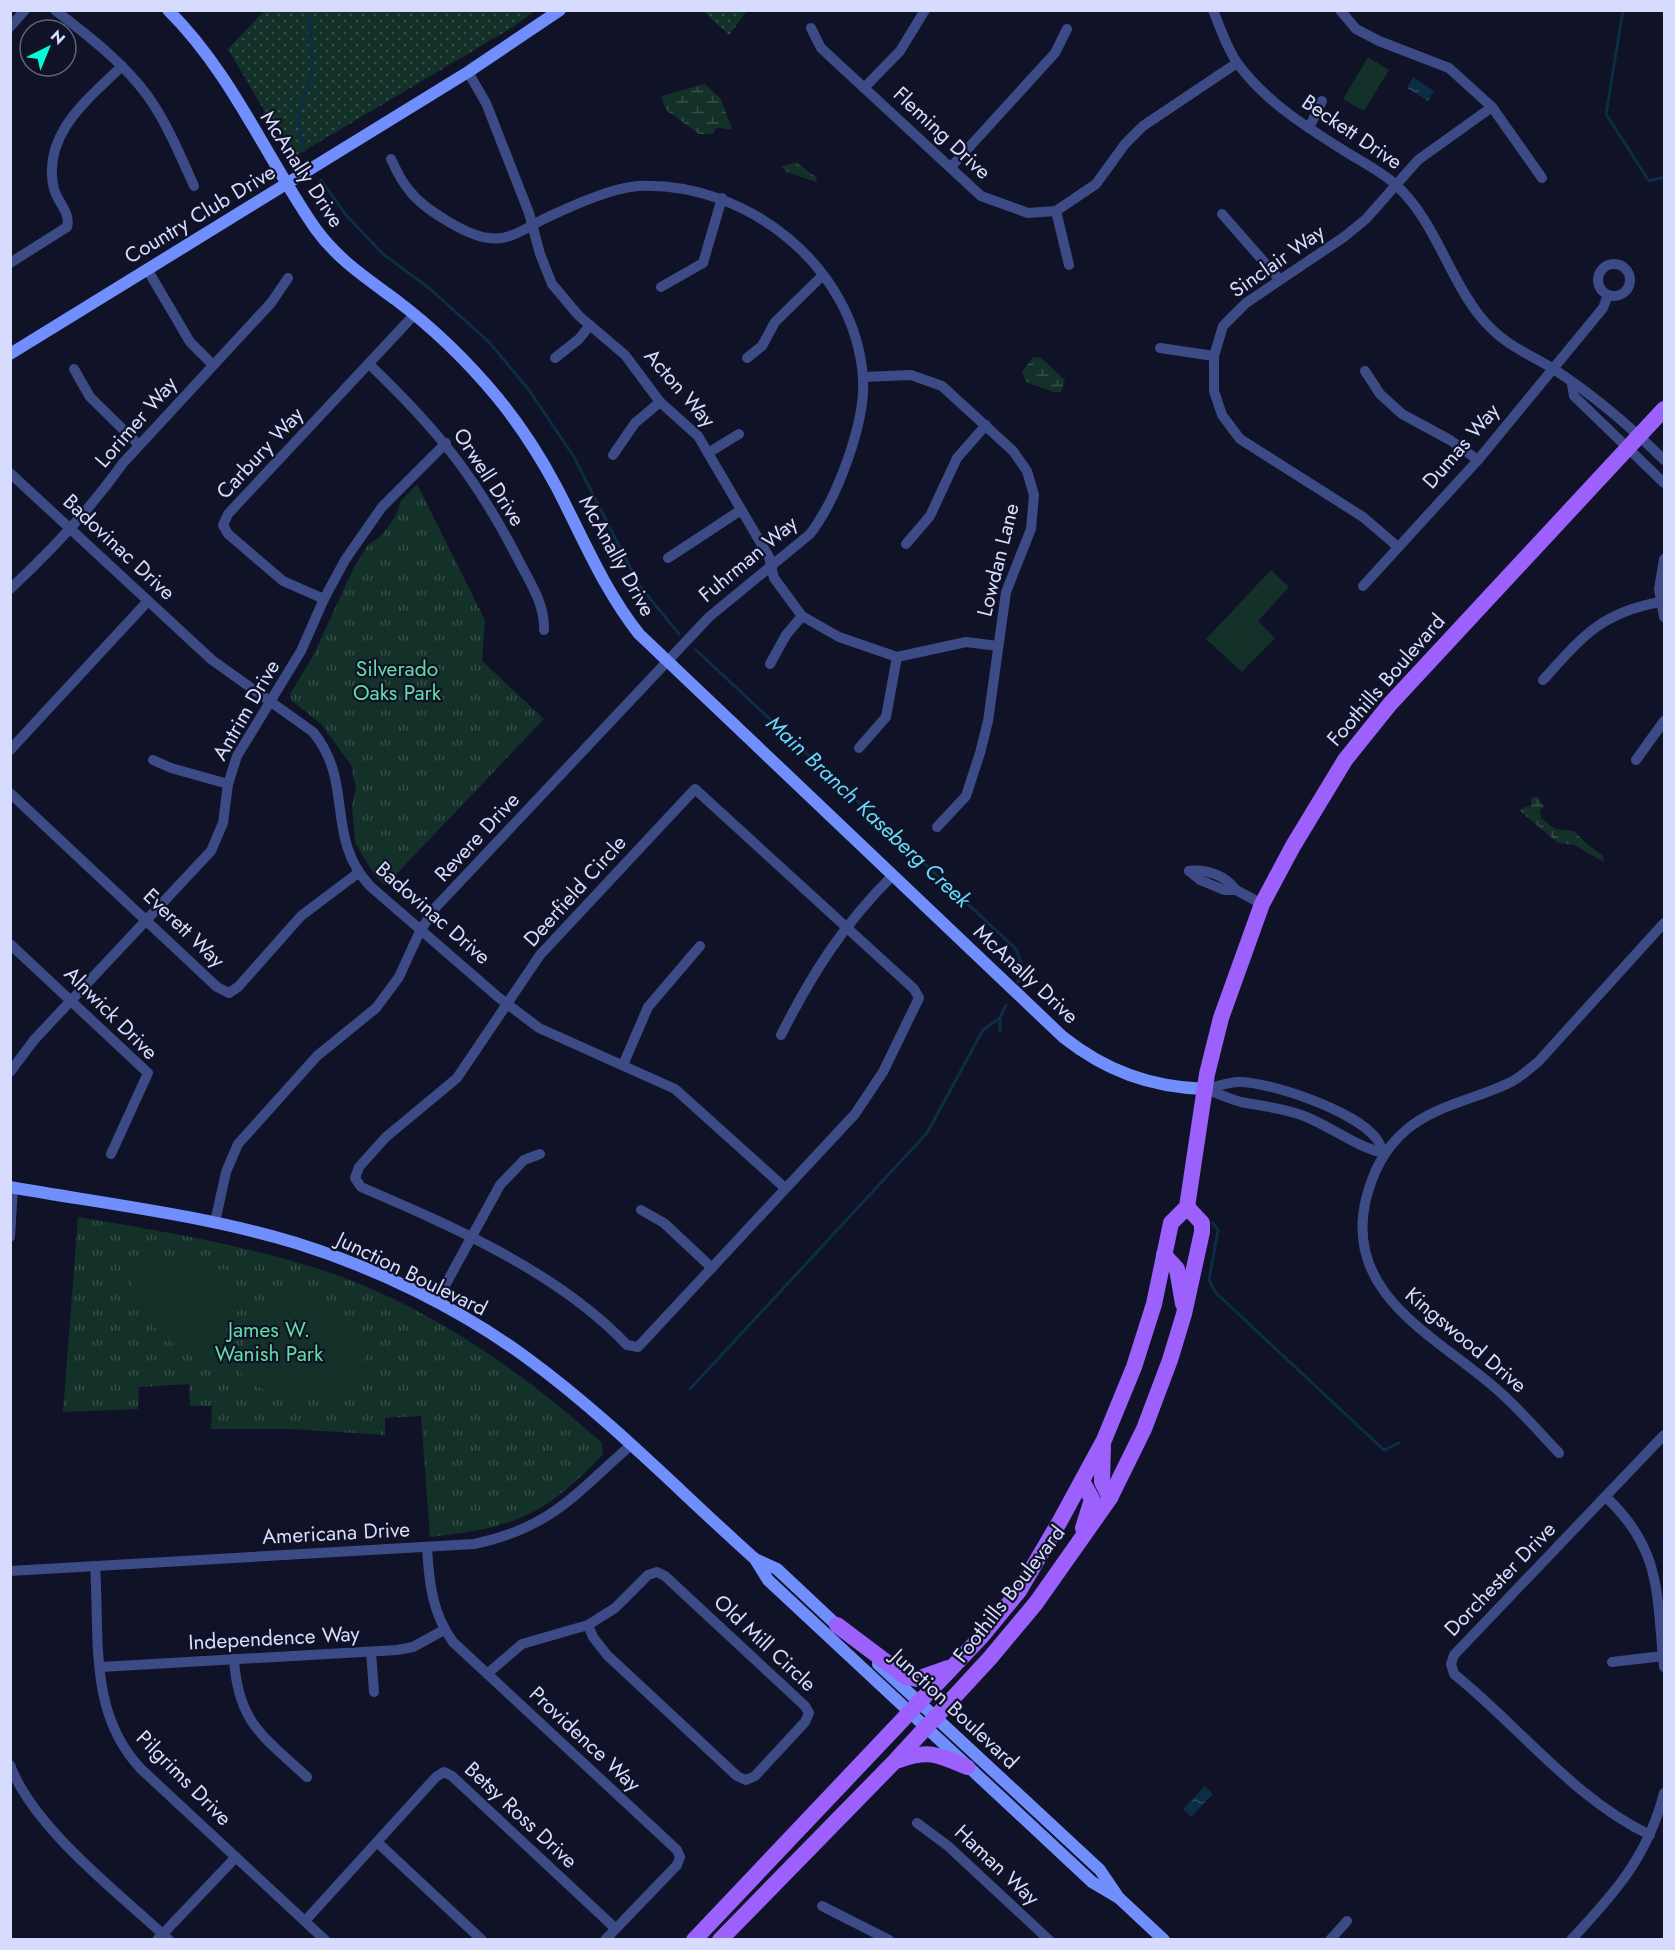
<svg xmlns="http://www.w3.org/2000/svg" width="1675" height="1950" font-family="Jost,sans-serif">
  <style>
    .grass { fill: url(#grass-dots) }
    .wetland { fill: url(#wetland-marsh) }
    .park { fill: url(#park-tufts) }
    .pitch { fill: #133129 }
    .water { fill: url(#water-ripples) }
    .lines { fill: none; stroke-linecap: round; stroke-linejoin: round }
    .stream { stroke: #0b2e45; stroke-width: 3 }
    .street { stroke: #3c4b85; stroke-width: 10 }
    .secondary { stroke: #708efc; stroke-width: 12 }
    .primary { stroke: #9c60fc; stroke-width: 16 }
    .labels { text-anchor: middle; stroke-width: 4.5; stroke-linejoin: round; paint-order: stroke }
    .street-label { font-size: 21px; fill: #d7dcfe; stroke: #101227 }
    .park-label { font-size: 21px; fill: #63dea2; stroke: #101227 }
    .water-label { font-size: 22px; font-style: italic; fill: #67dbfc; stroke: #101227 }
  </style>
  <defs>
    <pattern id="grass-dots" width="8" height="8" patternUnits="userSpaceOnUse" patternTransform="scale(1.5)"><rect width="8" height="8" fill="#133129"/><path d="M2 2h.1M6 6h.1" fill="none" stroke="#354e49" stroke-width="1.8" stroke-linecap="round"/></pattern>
    <pattern id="wetland-marsh" width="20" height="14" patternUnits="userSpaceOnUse" patternTransform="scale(1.5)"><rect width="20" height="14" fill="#133129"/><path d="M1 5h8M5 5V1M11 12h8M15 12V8" fill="none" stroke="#354e49"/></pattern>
    <pattern id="park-tufts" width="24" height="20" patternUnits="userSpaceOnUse" patternTransform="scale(1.5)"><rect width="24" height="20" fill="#133129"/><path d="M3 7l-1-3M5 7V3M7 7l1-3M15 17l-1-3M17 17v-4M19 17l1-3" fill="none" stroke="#354e49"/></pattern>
    <pattern id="water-ripples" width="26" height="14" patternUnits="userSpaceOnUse" patternTransform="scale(1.5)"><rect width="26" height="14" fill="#0b2e45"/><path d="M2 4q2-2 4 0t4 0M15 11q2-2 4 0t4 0" fill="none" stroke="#2e4c61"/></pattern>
  </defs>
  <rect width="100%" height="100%" fill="#101227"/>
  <g class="grass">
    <polygon points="265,10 535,10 535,11 513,27 292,158 228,49"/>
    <polygon points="703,11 747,11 729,35"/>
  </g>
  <g class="wetland">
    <polygon points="705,84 721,99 732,129 716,128 713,134 699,134 666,110 661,96"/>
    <polygon points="796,162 817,178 816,182 787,172 781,167"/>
    <polygon points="1033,357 1041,358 1065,380 1061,392 1053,392 1026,382 1022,372"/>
    <polygon points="1538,797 1544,807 1540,810 1541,818 1555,829 1574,831 1588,845 1603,856 1604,862 1574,845 1558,843 1519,810 1531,805 1531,798"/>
  </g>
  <g class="park">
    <polygon points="417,484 485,620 482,661 544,719 385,886 373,873 355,842 352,806 356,788 351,765 321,724 292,701 290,694 313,656 355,565 368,545 382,535 395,517 401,501"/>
    <path d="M 78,1217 C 150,1229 221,1241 292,1261 C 408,1292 514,1364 602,1443 L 603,1454 C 545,1516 513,1528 430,1537 L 421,1416 L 385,1418 L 385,1435 L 291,1429 L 211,1429 L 212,1406 L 190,1406 L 189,1384 L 139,1387 L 138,1409 L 63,1412 Z"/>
  </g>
  <g class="pitch">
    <polygon points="1368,57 1389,70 1364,111 1343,99"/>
    <polygon points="1271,570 1289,587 1258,621 1275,638 1242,672 1206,639"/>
    <path d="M 129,1257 L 227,1270 L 232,1276 L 223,1362 C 164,1351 132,1317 129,1257 Z"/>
    <path d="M 282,1289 L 292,1290 L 371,1347 C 356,1377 337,1399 302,1400 C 296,1400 289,1402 284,1400 C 263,1392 246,1378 230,1364 Z"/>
  </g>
  <g class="water">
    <polygon points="1413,77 1434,91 1428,101 1407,88"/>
    <polygon points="1205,1786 1213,1794 1191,1817 1183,1809"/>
  </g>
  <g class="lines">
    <g class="stream">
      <polyline points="1623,10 1606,114 1649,181 1664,177"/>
      <polyline points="304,151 298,117 312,72 309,10"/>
      <polyline points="321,180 346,215 383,254 429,288 489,342 529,390 574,457 639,585 679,634"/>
      <polyline points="696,650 1016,949 1023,969 1018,982"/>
      <polyline points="1000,1031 1000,1018 1006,1005"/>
      <polyline points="1213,1223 1218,1230 1209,1280 1216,1293 1384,1450 1399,1443"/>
      <polyline points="690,1389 927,1133 983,1030 1000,1018"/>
    </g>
    <g class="street">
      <path d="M 55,10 C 88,36 122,61 147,95 C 167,123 180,155 194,186"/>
      <path d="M 1213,10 C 1220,27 1227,49 1238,64 C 1265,101 1305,126 1343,150 C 1360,161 1381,171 1396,185 C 1435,221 1447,274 1479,315 C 1501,343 1523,351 1552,368 C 1592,394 1630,426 1664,460"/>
      <polyline points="1340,10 1356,29 1379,41 1449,68 1492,107 1542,178"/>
      <polyline points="10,27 25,10"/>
      <polyline points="811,28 821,48 981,196 1028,213 1056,211 1096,184 1125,144 1143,126 1237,63"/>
      <polyline points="468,72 486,103 529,213 540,254 552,284 579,316 625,355 660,402 698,436 769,557 774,578 802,616 839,637 897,657 966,642 998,646"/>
      <polyline points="864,88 900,51 925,10"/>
      <polyline points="1309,128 1322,101"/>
      <polyline points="951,167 1055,53 1067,29"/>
      <polyline points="1056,211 1069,265"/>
      <polyline points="1222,214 1279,279"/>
      <path d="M 10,263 L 67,227 C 71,213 58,203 54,189 C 41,135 88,99 122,66"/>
      <circle cx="1614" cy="280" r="16"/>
      <polyline points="147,269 190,342 213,365"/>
      <polyline points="661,287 703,263 722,198"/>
      <polyline points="1160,348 1214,356"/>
      <polyline points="555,358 579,339 590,325"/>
      <polyline points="747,358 762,346 775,322 822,276"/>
      <path d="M 369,364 C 437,429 477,478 520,563 C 531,584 545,605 544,630"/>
      <polyline points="74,369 90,397 139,445"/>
      <polyline points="1365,371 1380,394 1402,414 1450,440 1478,460"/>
      <polyline points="863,377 911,375 942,386 1013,451 1027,471 1034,495 1031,529 1006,592 988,721 980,753 966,796 937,827"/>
      <polyline points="1572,384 1574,396 1664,483"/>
      <polyline points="708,453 739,434"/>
      <polyline points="613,455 635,423 660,402"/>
      <path d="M 10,473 L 212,660 L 313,732 C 355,783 324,836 370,886 L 498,997 L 539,1028 L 675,1089 L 785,1188"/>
      <polyline points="906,544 930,516 957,458 986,425"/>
      <polyline points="1398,547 1363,517 1240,439 1222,415 1214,391 1214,356 1223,326 1246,303 1344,237 1366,219 1418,160 1492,107"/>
      <polyline points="668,558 741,510"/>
      <polyline points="1664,559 1659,589 1664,617"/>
      <polyline points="1363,586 1478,460 1603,308 1608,295"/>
      <path d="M 10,589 C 51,551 91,508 123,463 L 271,303 L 288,278"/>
      <polyline points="324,599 283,581 228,534 223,525 228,514 414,315"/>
      <polyline points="770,664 786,635 802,616"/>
      <path d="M 1543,680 C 1582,637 1600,613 1660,602"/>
      <polyline points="859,748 886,717 897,657"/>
      <polyline points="10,750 148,601"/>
      <polyline points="153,760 171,768 228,784"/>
      <polyline points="1636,760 1664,721"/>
      <path d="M 695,789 L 914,989 L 919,998 L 883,1072 L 855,1114 L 638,1347 L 627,1345 C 558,1272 452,1226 361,1187 L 355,1178 L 359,1167 L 386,1137 L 457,1078 L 540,955 Z"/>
      <polyline points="10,793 217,987 229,993 238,987 301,916 358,873"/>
      <polyline points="1189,871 1200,880 1224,890 1236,890 1262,904"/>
      <path d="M 1189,871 C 1207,869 1225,875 1236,890"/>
      <polyline points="10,944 148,1073 111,1154"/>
      <path d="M 781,1035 C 813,972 843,925 893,875"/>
      <polyline points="623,1065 648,1007 700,946"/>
      <polyline points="10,1072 34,1040 211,851 223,823 228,784 237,756 301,651 324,599 345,560 382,507 446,443"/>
      <path d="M 1205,1089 C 1215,1087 1226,1083 1237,1082 C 1270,1081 1354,1111 1375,1137 C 1379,1141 1381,1148 1384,1153"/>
      <path d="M 1205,1089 C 1217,1093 1229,1099 1241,1102 C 1262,1106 1283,1108 1304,1116 C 1332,1127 1356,1147 1384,1153"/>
      <polyline points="641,1210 664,1223 712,1268"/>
      <path d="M 215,1222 L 226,1172 L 238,1144 L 317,1056 L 376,1008 L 399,977 L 420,931 L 436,907 L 709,617 L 810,534 C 837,499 866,422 863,378 C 855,266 746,181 638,186 C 611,188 572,206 548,217 C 528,226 512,241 489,238 C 467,236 422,208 409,190 C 401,181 396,170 391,159"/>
      <polyline points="10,1237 13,1187"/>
      <polyline points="436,1302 500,1185 524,1160 540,1154"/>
      <path d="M 1559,1453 C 1540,1433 1522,1412 1502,1394 C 1443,1339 1342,1298 1366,1199 C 1373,1172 1384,1149 1406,1130 C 1437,1104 1478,1099 1513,1081 C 1522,1076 1530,1068 1538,1062 L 1664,923"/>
      <path d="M 1606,1497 C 1663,1551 1656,1595 1664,1667"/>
      <path d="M 427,1548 C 429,1582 432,1613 453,1642 L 677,1850 L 680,1857 L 677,1865 L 605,1940"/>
      <path d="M 95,1566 C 100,1638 88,1713 141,1769 L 325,1940"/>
      <path d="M 10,1571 L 474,1544 C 551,1528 575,1494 631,1445"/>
      <polygon points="657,1572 665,1576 805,1706 809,1713 805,1722 755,1776 746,1780 737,1776 607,1655 593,1637 588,1625 615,1608 648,1575"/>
      <polyline points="371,1652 374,1692"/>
      <path d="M 234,1659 C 238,1723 263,1736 307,1777"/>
      <polyline points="1612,1662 1663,1656"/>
      <polyline points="101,1667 397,1650 413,1647 444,1630"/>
      <polyline points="487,1674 522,1644 588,1625"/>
      <path d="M 10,1765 C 34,1829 119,1893 169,1940"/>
      <polyline points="917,1823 948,1846 1049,1940"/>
      <path d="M 1650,1835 C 1573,1798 1520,1727 1454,1674 L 1451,1664 L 1454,1655 L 1664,1435"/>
      <polyline points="377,1842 482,1940"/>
      <polyline points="822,1906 889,1940"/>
      <polyline points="305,1921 436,1777 444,1772 452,1776 615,1928"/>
      <polyline points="157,1940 236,1857"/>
      <polyline points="1330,1940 1347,1921"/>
      <path d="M 1571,1940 C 1615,1893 1648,1856 1664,1793"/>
    </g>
    <g class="secondary">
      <path d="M 168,10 C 231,72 266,157 315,228 C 337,259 366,278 396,300 C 433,328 468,362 497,397 C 520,425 540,456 557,488 C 583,538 604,590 639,634 L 1063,1037 C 1106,1071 1150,1087 1205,1089"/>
      <polyline points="10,354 468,72 560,10"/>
      <path d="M 10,1187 C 106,1204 203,1215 296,1243 C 376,1268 459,1308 527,1358 C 609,1418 680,1492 755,1559 L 768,1580 L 1092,1882 L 1119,1898"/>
      <polyline points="755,1559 777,1569 842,1630"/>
      <polyline points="878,1664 1100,1870 1119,1898 1164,1940"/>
    </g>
    <g class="primary">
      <polyline points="1164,1255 1177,1269 1183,1304"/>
      <polyline points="1103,1444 1102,1482 1110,1498"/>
      <polyline points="1082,1481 1092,1499 1083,1528"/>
      <polyline points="837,1625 906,1677 917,1679 948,1668"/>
      <path d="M 899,1760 C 929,1749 939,1755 967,1767"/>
      <polyline points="694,1940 982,1636 1019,1591 1060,1521 1104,1440 1134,1367 1154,1304 1171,1223 1187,1207 1207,1074 1221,1018 1262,904 1293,846 1345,760 1390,704 1664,409"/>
      <polyline points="720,1940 895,1761 990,1658 1036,1603 1110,1498 1144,1429 1170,1360 1184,1314 1202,1232 1202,1223 1187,1207"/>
    </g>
  </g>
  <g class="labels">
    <g class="street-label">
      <text transform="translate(1352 132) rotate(34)" y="7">Beckett Drive</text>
      <text transform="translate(942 133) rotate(43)" y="7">Fleming Drive</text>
      <text transform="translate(302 169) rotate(57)" y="7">McAnally Drive</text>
      <text transform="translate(200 214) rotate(-31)" y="7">Country Club Drive</text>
      <text transform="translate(1277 261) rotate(-35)" y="7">Sinclair Way</text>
      <text transform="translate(680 388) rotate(49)" y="7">Acton Way</text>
      <text transform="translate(136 422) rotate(-49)" y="7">Lorimer Way</text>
      <text transform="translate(1461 446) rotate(-49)" y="7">Dumas Way</text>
      <text transform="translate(260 453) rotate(-47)" y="7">Carbury Way</text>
      <text transform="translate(489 477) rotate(57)" y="7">Orwell Drive</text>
      <text transform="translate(119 547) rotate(43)" y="7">Badovinac Drive</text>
      <text transform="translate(617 556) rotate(61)" y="7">McAnally Drive</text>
      <text transform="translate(748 559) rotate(-40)" y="7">Fuhrman Way</text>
      <text transform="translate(998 560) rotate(-76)" y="7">Lowdan Lane</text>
      <text transform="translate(1386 680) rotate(-49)" y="7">Foothills Boulevard</text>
      <text transform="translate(246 710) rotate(-60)" y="7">Antrim Drive</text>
      <text transform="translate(477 837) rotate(-47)" y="7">Revere Drive</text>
      <text transform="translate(575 891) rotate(-48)" y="7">Deerfield Circle</text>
      <text transform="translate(433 913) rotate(41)" y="7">Badovinac Drive</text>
      <text transform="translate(184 928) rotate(44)" y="7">Everett Way</text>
      <text transform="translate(1026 974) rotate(43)" y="7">McAnally Drive</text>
      <text transform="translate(111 1013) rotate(45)" y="7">Alnwick Drive</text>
      <text transform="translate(412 1274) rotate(26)" y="7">Junction Boulevard</text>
      <text transform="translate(1466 1340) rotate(40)" y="7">Kingswood Drive</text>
      <text transform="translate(336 1533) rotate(-3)" y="7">Americana Drive</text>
      <text transform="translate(1500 1579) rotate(-46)" y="7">Dorchester Drive</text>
      <text transform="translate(1009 1594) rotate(-52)" y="7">Foothills Boulevard</text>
      <text transform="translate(274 1638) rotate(-3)" y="7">Independence Way</text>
      <text transform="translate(765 1643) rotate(43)" y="7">Old Mill Circle</text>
      <text transform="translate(955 1709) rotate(43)" y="7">Junction Boulevard</text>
      <text transform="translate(585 1739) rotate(43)" y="7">Providence Way</text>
      <text transform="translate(184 1778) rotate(45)" y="7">Pilgrims Drive</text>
      <text transform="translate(521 1815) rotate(43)" y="7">Betsy Ross Drive</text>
      <text transform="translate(997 1865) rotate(43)" y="7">Haman Way</text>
    </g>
    <g class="park-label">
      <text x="397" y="676">Silverado<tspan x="397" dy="24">Oaks Park</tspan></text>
      <text x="269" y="1337">James W.<tspan x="269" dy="24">Wanish Park</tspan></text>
    </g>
    <g class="water-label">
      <text transform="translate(869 811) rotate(43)" y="8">Main Branch Kaseberg Creek</text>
    </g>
  </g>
  <rect width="1675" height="1950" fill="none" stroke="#d7dcfe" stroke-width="24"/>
  <g transform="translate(48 48) rotate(43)"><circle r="28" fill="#101227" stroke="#60637d" stroke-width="1.5"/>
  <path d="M0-4.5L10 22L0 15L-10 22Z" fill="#07fad8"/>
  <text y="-9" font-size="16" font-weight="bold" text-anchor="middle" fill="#d7dcfe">N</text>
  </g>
</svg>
